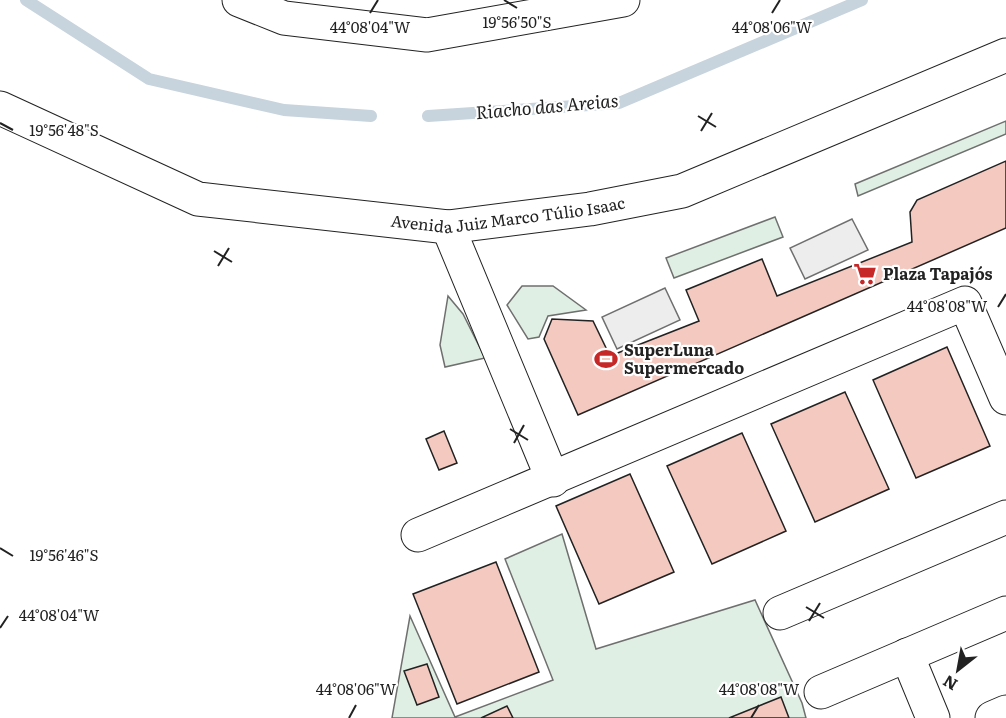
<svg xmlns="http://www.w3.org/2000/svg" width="1006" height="718" font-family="Literata,serif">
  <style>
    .green { fill: #e0efe3; stroke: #6f6f6f; stroke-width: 1.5 }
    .parking { fill: #ededed; stroke: #6f6f6f; stroke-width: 1.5 }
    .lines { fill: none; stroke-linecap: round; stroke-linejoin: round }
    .stream { stroke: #c7d3dd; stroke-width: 12 }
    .building { fill: #f3c9c0; stroke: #222; stroke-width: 1.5 }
    .minor-casing { stroke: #222; stroke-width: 35 }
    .major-casing { stroke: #222; stroke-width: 35 }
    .minor { stroke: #fff; stroke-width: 33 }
    .major { stroke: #fff; stroke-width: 33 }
    .ticks { fill: none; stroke: #222; stroke-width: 2 }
    .labels { text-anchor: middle; stroke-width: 4.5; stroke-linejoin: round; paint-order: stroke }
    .street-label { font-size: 16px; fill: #222; stroke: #fff }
    .poi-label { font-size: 16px; font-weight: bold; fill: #222; stroke: #fff; text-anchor: start }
    .water-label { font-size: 18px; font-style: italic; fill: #222; stroke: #fff }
    .ticks-label { font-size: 15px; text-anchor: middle; fill: #222; stroke: #fff; stroke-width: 4.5; stroke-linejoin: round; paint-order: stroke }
  </style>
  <rect width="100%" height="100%" fill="#fff"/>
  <g class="green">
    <polygon points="1006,121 1006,134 858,196 855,184"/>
    <polygon points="775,217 783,237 674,278 666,258"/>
    <polygon points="522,286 553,286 586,310 548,316 539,337 528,339 507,305"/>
    <polygon points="448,296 463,314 485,358 445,367 440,345"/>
    <polygon points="562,534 596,649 755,600 802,703 806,718 392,718 410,616 455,717 553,680 505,559"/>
  </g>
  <g class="parking">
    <polygon points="852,219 868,250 805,279 790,248"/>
    <polygon points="665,288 680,320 617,349 602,317"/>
  </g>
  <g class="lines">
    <g class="stream">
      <polyline points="26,0 149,79 284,110 371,116"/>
      <polyline points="428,116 619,103 862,0"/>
    </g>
  </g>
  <g class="building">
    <polygon points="1006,161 1006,228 578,415 544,339 552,319 593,321 610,356 699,321 686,290 762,259 777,296 912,242 910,212 917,200"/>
    <polygon points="947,347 990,446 916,478 873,380"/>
    <polygon points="845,392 889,489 815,522 771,424"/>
    <polygon points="444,431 457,463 439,470 426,439"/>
    <polygon points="742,433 786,531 712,564 667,466"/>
    <polygon points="630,474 674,572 599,604 556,506"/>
    <polygon points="496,562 539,672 457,704 413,594"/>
    <polygon points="427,664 439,697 417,705 404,671"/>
    <polygon points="781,697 789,718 729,718"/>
    <polygon points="507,706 513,718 481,718"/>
  </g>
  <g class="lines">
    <g class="minor-casing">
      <g id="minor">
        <polyline points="448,227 553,480"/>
        <polyline points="418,535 965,303 1006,398"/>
        <polyline points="780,613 1006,517"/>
        <polyline points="907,655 933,718"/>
        <polyline points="821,692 1006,613"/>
        <polyline points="992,718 1006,712"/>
      </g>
    </g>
    <g class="major-casing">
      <g id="major">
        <polyline points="239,0 284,18 427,35 623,0"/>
        <path id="s1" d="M 0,108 L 198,199 L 448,227 L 590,209 L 682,191 L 1006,55"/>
      </g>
    </g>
    <use href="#minor" class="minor"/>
    <use href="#major" class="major"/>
  </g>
  <path class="ticks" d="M 504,0 L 517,8M 370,13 L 378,0M 772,13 L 780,0M 698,116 L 716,127M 0,123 L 13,130M 701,131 L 712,113M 214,251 L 232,262M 218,266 L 229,248M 998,307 L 1006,294M 510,429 L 528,440M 514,443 L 524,425M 0,548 L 13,556M 806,607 L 824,618M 809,621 L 820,603M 0,628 L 8,616M 349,718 L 356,705M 751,718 L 759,705"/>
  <defs>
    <g id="supermarket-bare" transform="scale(1.8)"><path d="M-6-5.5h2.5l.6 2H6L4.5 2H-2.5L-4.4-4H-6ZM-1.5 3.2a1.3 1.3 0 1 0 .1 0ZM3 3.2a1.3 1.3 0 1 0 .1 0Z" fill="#c62828" stroke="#fff" stroke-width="2.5" paint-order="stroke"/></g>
    <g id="stadium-bare" transform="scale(1.8)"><path d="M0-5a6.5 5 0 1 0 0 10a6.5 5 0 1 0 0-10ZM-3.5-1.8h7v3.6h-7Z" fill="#c62828" stroke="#fff" stroke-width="2.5" paint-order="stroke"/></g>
  </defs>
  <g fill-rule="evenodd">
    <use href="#supermarket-bare" x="865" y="274"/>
    <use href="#stadium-bare" x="606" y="359"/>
  </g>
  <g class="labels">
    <g class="street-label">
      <text dy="6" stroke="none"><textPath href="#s1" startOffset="530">Avenida Juiz Marco Túlio Isaac</textPath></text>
    </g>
    <g class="poi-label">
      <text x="883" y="280">Plaza Tapajós</text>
      <text x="624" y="356">SuperLuna<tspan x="624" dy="18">Supermercado</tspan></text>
    </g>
    <g class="water-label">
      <text transform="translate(547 107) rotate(-5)" y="6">Riacho das Areias</text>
    </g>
  </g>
  <g class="ticks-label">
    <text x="517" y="28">19°56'50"S</text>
    <text x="370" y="33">44°08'04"W</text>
    <text x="772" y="33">44°08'06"W</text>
    <text x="64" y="136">19°56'48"S</text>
    <text x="947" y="312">44°08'08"W</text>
    <text x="64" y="561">19°56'46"S</text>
    <text x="59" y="621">44°08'04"W</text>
    <text x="356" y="695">44°08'06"W</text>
    <text x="759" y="695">44°08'08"W</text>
  </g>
  <g transform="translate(958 670) rotate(211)" stroke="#ffffff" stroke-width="4.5" paint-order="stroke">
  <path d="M0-4.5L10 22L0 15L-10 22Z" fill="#222222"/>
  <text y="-9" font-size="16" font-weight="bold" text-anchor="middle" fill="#222222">N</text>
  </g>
</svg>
